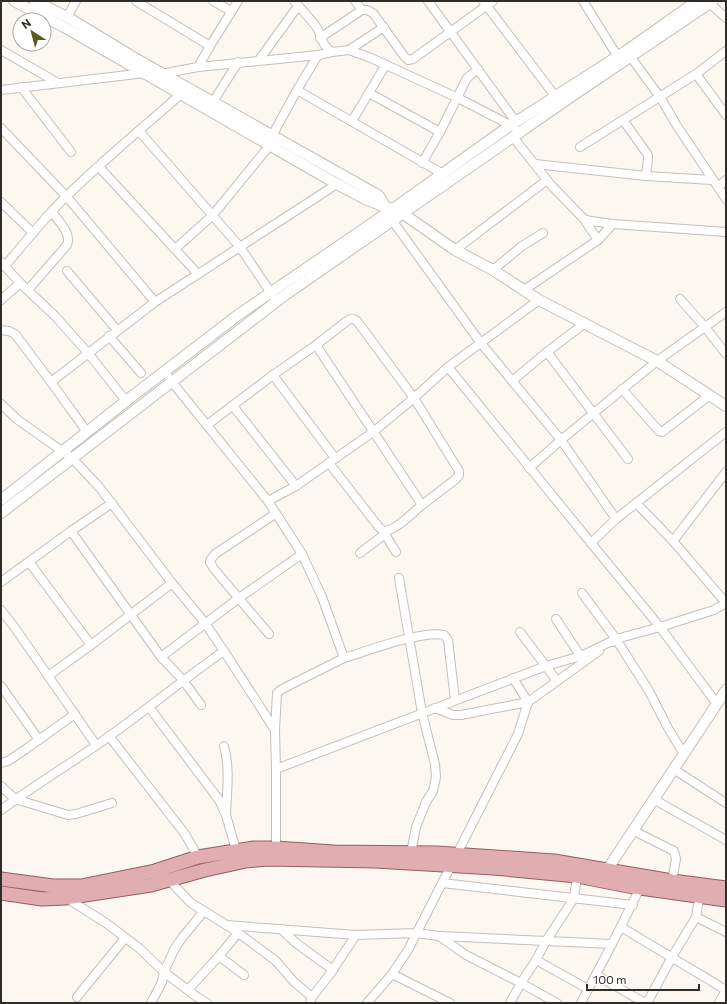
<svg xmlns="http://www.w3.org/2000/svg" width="727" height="1004" font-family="Commissioner,sans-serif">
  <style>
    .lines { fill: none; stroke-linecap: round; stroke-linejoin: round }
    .minor-casing { stroke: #c4bfb9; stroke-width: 10 }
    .tertiary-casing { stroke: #c4bfb9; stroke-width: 12 }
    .primary-casing { stroke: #955e5f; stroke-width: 15 }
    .minor { stroke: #fff; stroke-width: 8 }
    .tertiary { stroke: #fff; stroke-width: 10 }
    .primary { stroke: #e0aeb0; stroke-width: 13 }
  </style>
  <rect width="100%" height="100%" fill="#fcf7f1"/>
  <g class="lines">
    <g class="minor-casing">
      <g id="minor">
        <polyline points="136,1 210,46 238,1"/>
        <polyline points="213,1 231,11"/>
        <path d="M 294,1 C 302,10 310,18 317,28 C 322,37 322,46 332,52"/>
        <polyline points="355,1 362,10"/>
        <polyline points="428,1 516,122"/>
        <polyline points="483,1 555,96"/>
        <polyline points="583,1 618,57"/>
        <polyline points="707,1 726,18"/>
        <polyline points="67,17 76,1"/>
        <polyline points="320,38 362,10 367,10 373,13 404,56 408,60 413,59 493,1"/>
        <polyline points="1,50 58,83"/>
        <polyline points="349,50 384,27"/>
        <polyline points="627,52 660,97 677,126 726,199"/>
        <polyline points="259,60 298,6"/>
        <polyline points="198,67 210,46"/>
        <polyline points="161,74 198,67 318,55 332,52 349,50 371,58 458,98 514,127"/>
        <polyline points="696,74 726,51"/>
        <polyline points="21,87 71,152"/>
        <polyline points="1,90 145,73"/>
        <polyline points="297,90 443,174"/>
        <polyline points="369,93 440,132"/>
        <polyline points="213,102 238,62"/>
        <polyline points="623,120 648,155 648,159 646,176"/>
        <polyline points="352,121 385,66"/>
        <polyline points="1,128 67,197 155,302"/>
        <polyline points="139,131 240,247 273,296"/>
        <polyline points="272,136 297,90 318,55"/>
        <polyline points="513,137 551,185 584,219 591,221 613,224 726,232"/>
        <polyline points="580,147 696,74 726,115"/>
        <polyline points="422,163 440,132 467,78 478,69"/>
        <polyline points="535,164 646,176 712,180"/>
        <polyline points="99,167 198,274"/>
        <polyline points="718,187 726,180"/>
        <polyline points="1,202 33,233"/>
        <polyline points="584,219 598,240 613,224"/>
        <polyline points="392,220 480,342 561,440 616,519"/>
        <polyline points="175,249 213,215 270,145"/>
        <polyline points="455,250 547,180"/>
        <polyline points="1,262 20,283 55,316 88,353 126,401"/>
        <path d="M 5,266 C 20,248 35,230 51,212 C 91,170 137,133 181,94"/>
        <polyline points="493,270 522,246 543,233"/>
        <polyline points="67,271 117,330"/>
        <path d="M 28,290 L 67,245 C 72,233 58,221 52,212"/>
        <polyline points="524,290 598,240"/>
        <polyline points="680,299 705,327 726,354"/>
        <polyline points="1,300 20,283"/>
        <polyline points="1,330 9,331 15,334 51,382 87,432"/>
        <polyline points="109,336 141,373"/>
        <path d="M 316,345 L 422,505 C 412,513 396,531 383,531 L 378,526 L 329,463"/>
        <polyline points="547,352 628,459"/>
        <polyline points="448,367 591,543"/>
        <polyline points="165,372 172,382 268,501 302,554 322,597 344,658 282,689 277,693 275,730 276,769 276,851"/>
        <path d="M 273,375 L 316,345 L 347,321 C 351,318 353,318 357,321 L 414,398 L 459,471 L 459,475 L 456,479 L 422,505"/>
        <polyline points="512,381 547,352 585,323"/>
        <polyline points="51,382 155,302 337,184"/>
        <polyline points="622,389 659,431 662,432 710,395"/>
        <polyline points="1,404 18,420 72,458 100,488 172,583 205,623 224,651 275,730"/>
        <polyline points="233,406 296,486"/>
        <polyline points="207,425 273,375 335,458"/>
        <polyline points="529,468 561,440 657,361 726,312"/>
        <polyline points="268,501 296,486 373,432 414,398 448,367 539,300"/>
        <polyline points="636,503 673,541 726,603"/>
        <polyline points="71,531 161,657 183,680 201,705"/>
        <polyline points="383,531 396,552"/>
        <polyline points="673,541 726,472"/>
        <polyline points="360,553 385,534"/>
        <polyline points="29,562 91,645"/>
        <polyline points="399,578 422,713 435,764 436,777 433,791 426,802 416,827 411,853"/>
        <polyline points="1,582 71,531 112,503"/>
        <polyline points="582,593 616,639"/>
        <polyline points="1,610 15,628 96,745"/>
        <polyline points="556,619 583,660"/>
        <polyline points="520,632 557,681"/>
        <polyline points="269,634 214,569 210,562 211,559 215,554 275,514"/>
        <polyline points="612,642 616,639 649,691 668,728 684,754"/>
        <polyline points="161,657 239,598 302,554"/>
        <path d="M 344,658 C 367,651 423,630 444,635 L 448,640 L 455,700"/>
        <polyline points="48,676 91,645 172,583"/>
        <polyline points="1,686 39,740"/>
        <polyline points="717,704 660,627 591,543 616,519 726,432"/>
        <polyline points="149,707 219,800 226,815 236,850"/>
        <polyline points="435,708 453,715 461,715 528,702 599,651"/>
        <polyline points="109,736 185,834 198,857"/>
        <path d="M 224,746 C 230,768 227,791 226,814"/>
        <polyline points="1,763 8,761 26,749 75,714"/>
        <polyline points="276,769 546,666 581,656 616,639 660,627 714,610 726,603"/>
        <polyline points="675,770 726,803"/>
        <polyline points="1,786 15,799 68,815 76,814 112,803"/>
        <polyline points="655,800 726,840"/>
        <path d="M 1,810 C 32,787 65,767 97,745 C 140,715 181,681 224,651"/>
        <polyline points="634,831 674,851 676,859 672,881"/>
        <polyline points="168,879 191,903 233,929 276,961 294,982 312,997"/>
        <polyline points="442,883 633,905"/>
        <polyline points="65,897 106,923 139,948 164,972 197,997 207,1003"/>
        <polyline points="696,917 726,932"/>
        <polyline points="226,925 356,935"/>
        <polyline points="621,927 726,990"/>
        <polyline points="281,929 296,943 333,970"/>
        <polyline points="238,933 219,956 244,975"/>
        <polyline points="440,936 612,944 640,888"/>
        <polyline points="536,960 588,989"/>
        <polyline points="392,974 450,1003"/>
        <polyline points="596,975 645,1003"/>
        <polyline points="188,990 219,956"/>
        <polyline points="77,997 125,938"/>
        <polyline points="151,1003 162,982 164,972 175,948 182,938 204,911"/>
        <polyline points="310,1003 312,997 330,974 356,935 416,933 439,936 466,955 521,983 557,1003"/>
        <polyline points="367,1003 392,974 408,950 518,734 528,702 513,678"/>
        <polyline points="510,1003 521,983 536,960 546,941 574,898 577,876"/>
        <polyline points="581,1003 612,944"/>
        <polyline points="647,1003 672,957 696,917 700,893"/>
      </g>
    </g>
    <g class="tertiary-casing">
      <g id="tertiary">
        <polyline points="14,1 64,27 337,184 367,200 402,213 455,250 493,270 539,300 657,361 726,406"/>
        <polyline points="35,1 67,17 133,57 376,194 379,196 385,206"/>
        <polyline points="1,500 126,401 238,315 393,209 511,125 626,51 697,1"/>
        <polyline points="1,513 285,295 575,94 713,1"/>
        <polyline points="607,870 726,690"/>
        <polyline points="720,1003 726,992"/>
      </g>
    </g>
    <g class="primary-casing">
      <g id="primary">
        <polyline points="1,879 53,886 81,886 155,871 198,857 254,848 276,848 334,852 437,853 554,861 672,881 726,888"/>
        <polyline points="1,893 42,899 65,898 151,885 205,870 246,861 267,859 375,861 494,868 577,876 633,887 726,900"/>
      </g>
    </g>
    <use href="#minor" class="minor"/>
    <use href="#tertiary" class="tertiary"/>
    <use href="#primary" class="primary"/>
  </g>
  <rect width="727" height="1004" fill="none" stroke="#2f2d2a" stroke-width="4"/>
  <g transform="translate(32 32) rotate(324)"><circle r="19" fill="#ffffff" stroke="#acabaa"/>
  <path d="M0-3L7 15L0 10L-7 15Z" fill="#5c5825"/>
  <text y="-6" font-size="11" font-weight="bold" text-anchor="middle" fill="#2f2d2a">N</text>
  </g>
  <path d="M587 984v6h112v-6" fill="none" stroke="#2f2d2a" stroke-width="2"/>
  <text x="593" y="984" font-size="12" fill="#2f2d2a" stroke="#ffffff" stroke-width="3" paint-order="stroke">100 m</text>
</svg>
